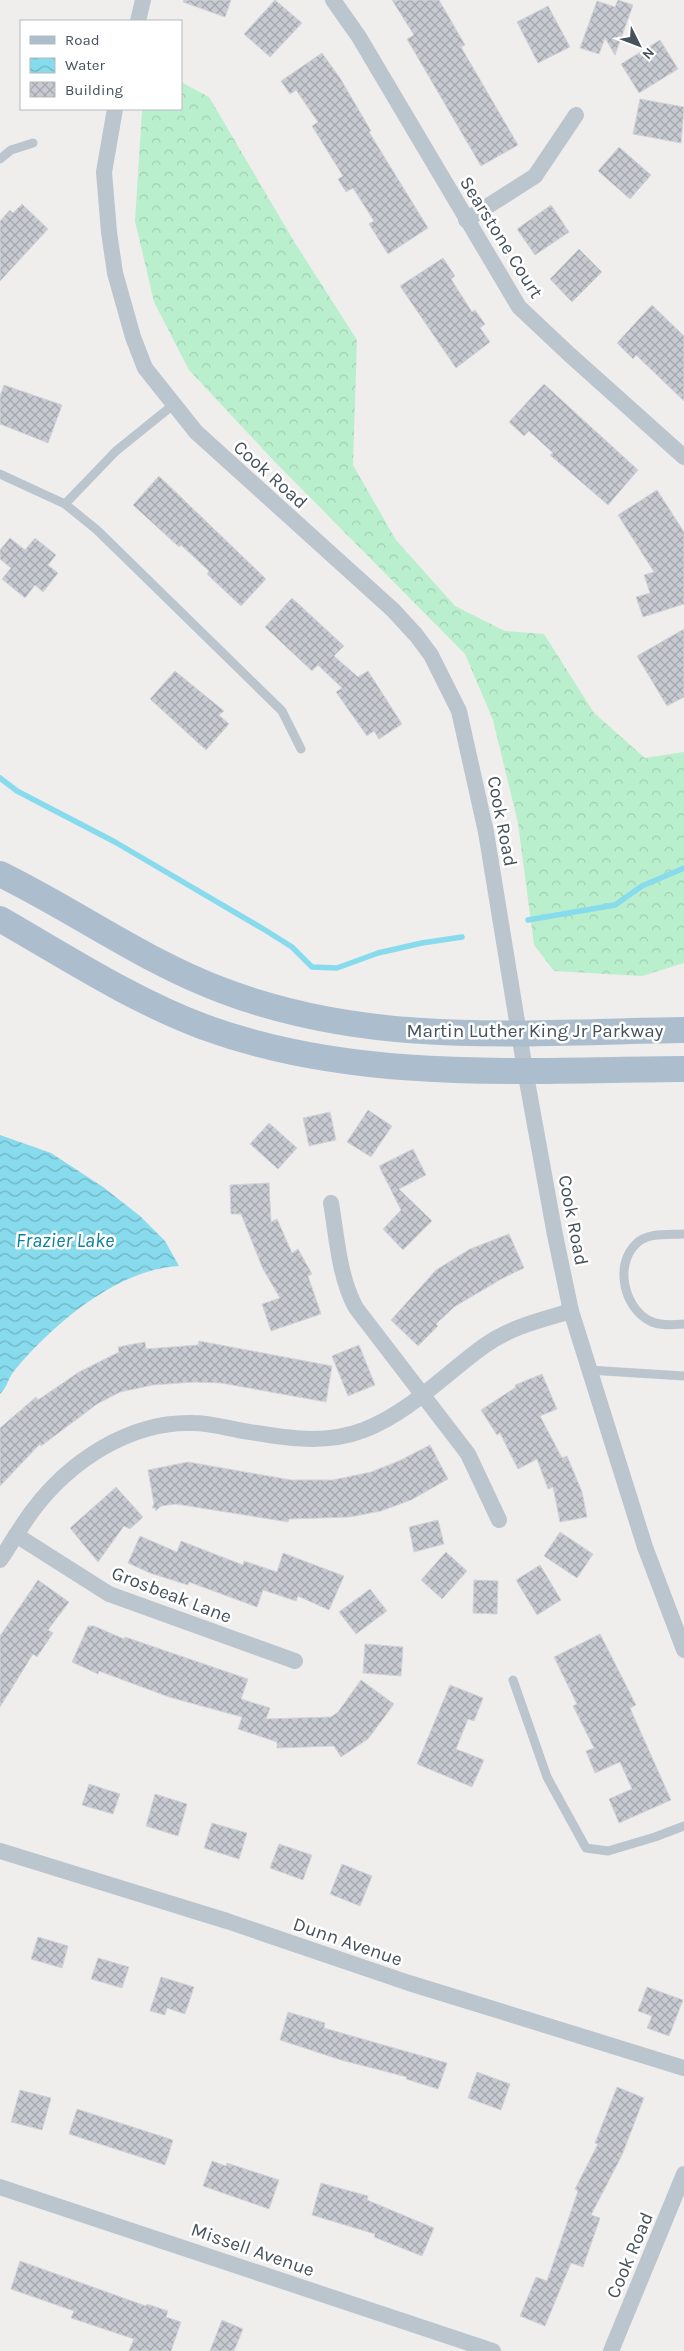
<svg xmlns="http://www.w3.org/2000/svg" width="684" height="2351" font-family="Karla,sans-serif">
  <style>
    .forest { fill: url(#forest-crowns) }
    .water { fill: url(#water-waves) }
    .lines { fill: none; stroke-linecap: round; stroke-linejoin: round }
    .stream { stroke: #87dbec; stroke-width: 5.5 }
    .building { fill: url(#building-cross-hatch); stroke: #d1d4d9 }
    .lane { stroke: #bbc5cd; stroke-width: 9 }
    .street { stroke: #bbc5cd; stroke-width: 16 }
    .primary { stroke: #acbecd; stroke-width: 26 }
    .labels { text-anchor: middle; stroke-width: 5; stroke-linejoin: round; paint-order: stroke }
    .street-label { font-size: 19px; fill: #45515b; stroke: #fff }
    .water-label { font-size: 20px; font-style: italic; fill: #0c819a; stroke: #fff }
  </style>
  <defs>
    <pattern id="forest-crowns" width="20" height="18" patternUnits="userSpaceOnUse" patternTransform="scale(1.25)"><rect width="20" height="18" fill="#baefcd"/><path d="M2 6a3 3 0 1 1 6 0M12 15a3 3 0 1 1 6 0" fill="none" stroke="#a1cfb2"/></pattern>
    <pattern id="water-waves" width="16" height="10" patternUnits="userSpaceOnUse" patternTransform="scale(1.25)"><rect width="16" height="10" fill="#87dbec"/><path d="M0 5q4-4 8 0t8 0" fill="none" stroke="#70b4c2"/></pattern>
    <pattern id="building-cross-hatch" width="8" height="8" patternUnits="userSpaceOnUse" patternTransform="scale(1.25)"><rect width="8" height="8" fill="#c7cad0"/><path d="M0 0l8 8M0 8l8-8" fill="none" stroke="#a3a6ac"/></pattern>
  </defs>
  <rect width="100%" height="100%" fill="#f0eded"/>
  <polygon class="forest" points="181,82 209,97 295,243 357,340 353,465 396,540 455,606 505,631 544,634 594,713 645,758 684,752 684,963 642,976 554,971 534,945 518,823 493,720 465,654 275,462 189,370 154,302 135,221 142,111 143,109 181,109"/>
  <path class="water" d="M 0,1135 L 51,1153 L 103,1187 L 140,1216 L 165,1241 L 179,1266 C 117,1269 52,1325 14,1371 C 8,1378 7,1388 0,1394 Z"/>
  <g class="lines">
    <g class="stream">
      <polyline points="0,778 17,791 115,842 265,930 292,947 312,967 337,968 378,953 422,943 462,937"/>
      <polyline points="528,920 615,905 642,886 684,868"/>
    </g>
  </g>
  <g class="building">
    <polygon points="184,0 231,0 225,17 183,2"/>
    <polygon points="275,0 302,23 270,57 244,34"/>
    <polygon points="392,0 439,0 465,45 461,47 518,145 481,166 407,39 414,35"/>
    <polygon points="618,0 633,5 615,55 605,38 599,54 580,48 597,1 615,7"/>
    <polygon points="548,6 570,47 538,63 517,22"/>
    <polygon points="660,40 678,69 639,93 621,64"/>
    <polygon points="322,53 340,78 371,131 369,132 428,228 388,254 369,224 374,221 353,188 346,192 338,179 343,176 312,126 318,122 296,90 290,94 281,81"/>
    <polygon points="640,99 684,107 681,143 633,134"/>
    <polygon points="619,147 651,175 630,199 598,171"/>
    <polygon points="22,204 48,229 0,281 0,221 10,210 13,213"/>
    <polygon points="551,205 569,232 535,255 517,229"/>
    <polygon points="579,249 602,272 572,302 550,279"/>
    <polygon points="443,258 455,276 451,279 472,312 475,310 485,324 480,328 490,342 456,368 400,286"/>
    <polygon points="652,305 684,336 684,401 636,355 633,359 617,343"/>
    <polygon points="544,384 638,470 608,505 550,455 553,453 529,431 524,436 509,422"/>
    <polygon points="4,385 62,405 48,443 0,424 0,396"/>
    <polygon points="159,476 266,579 241,606 207,574 209,571 181,545 179,547 133,505"/>
    <polygon points="657,490 684,532 684,604 643,617 636,597 650,593 644,575 654,572 618,515"/>
    <polygon points="10,538 25,550 35,538 56,555 48,565 58,573 43,592 35,585 25,598 2,579 11,568 0,559 0,550"/>
    <polygon points="292,598 344,646 334,656 358,677 368,671 402,724 379,739 374,731 367,736 336,692 342,688 318,665 312,671 265,627"/>
    <polygon points="684,629 684,697 667,706 637,656"/>
    <polygon points="175,671 224,711 219,715 229,724 206,750 150,699"/>
    <polygon points="368,1110 392,1126 371,1157 347,1142"/>
    <polygon points="330,1112 336,1140 309,1146 303,1118"/>
    <polygon points="269,1123 297,1148 278,1169 250,1144"/>
    <polygon points="413,1149 426,1175 399,1189 432,1221 403,1250 383,1229 401,1210 379,1166"/>
    <polygon points="269,1183 271,1222 277,1219 292,1253 298,1249 312,1274 308,1276 321,1314 271,1331 262,1304 280,1298 263,1269 241,1214 231,1214 230,1185"/>
    <polygon points="509,1234 524,1268 503,1278 454,1307 436,1324 438,1326 418,1346 391,1320 436,1270 470,1249"/>
    <polygon points="199,1341 332,1366 326,1402 221,1383 194,1382 153,1385 120,1392 97,1404 41,1446 40,1444 0,1486 0,1428 36,1397 38,1400 79,1372 119,1352 118,1347 145,1342 146,1349 198,1345"/>
    <polygon points="359,1345 375,1385 348,1396 332,1356"/>
    <polygon points="542,1374 557,1409 540,1416 562,1458 567,1456 582,1492 587,1517 560,1522 553,1487 548,1489 537,1459 518,1469 500,1433 497,1435 481,1410 516,1387 515,1385"/>
    <polygon points="430,1445 448,1479 411,1500 381,1511 350,1517 289,1519 288,1522 176,1504 161,1506 156,1511 155,1508 152,1508 154,1504 148,1470 188,1462 291,1480 333,1480 371,1472 399,1461"/>
    <polygon points="116,1487 143,1517 130,1529 124,1526 98,1562 70,1528"/>
    <polygon points="438,1520 444,1544 414,1552 409,1527"/>
    <polygon points="560,1532 593,1554 577,1578 544,1556"/>
    <polygon points="140,1536 177,1552 181,1541 243,1565 244,1561 277,1572 283,1553 344,1576 329,1610 298,1596 296,1601 263,1590 257,1607 189,1582 188,1585 150,1573 128,1563"/>
    <polygon points="446,1552 467,1571 442,1599 421,1580"/>
    <polygon points="540,1565 561,1600 537,1615 516,1580"/>
    <polygon points="38,1580 69,1602 48,1630 53,1633 37,1657 33,1654 0,1707 0,1636"/>
    <polygon points="474,1580 498,1581 497,1614 473,1613"/>
    <polygon points="370,1589 387,1611 356,1634 339,1612"/>
    <polygon points="88,1626 94,1626 124,1639 125,1637 248,1679 241,1699 270,1708 266,1719 331,1717 338,1712 361,1680 394,1704 368,1739 341,1757 334,1746 277,1748 277,1742 238,1729 242,1717 169,1697 99,1671 98,1674 72,1662"/>
    <polygon points="600,1634 636,1705 630,1708 671,1800 619,1823 609,1799 632,1789 620,1762 595,1773 586,1751 594,1748 573,1706 577,1704 554,1657"/>
    <polygon points="365,1644 403,1647 401,1676 363,1673"/>
    <polygon points="450,1685 483,1698 474,1721 468,1719 456,1749 484,1760 472,1787 417,1764"/>
    <polygon points="89,1784 120,1794 113,1814 82,1805"/>
    <polygon points="155,1794 187,1804 178,1836 146,1826"/>
    <polygon points="212,1823 247,1833 239,1859 204,1848"/>
    <polygon points="279,1844 312,1855 303,1880 270,1868"/>
    <polygon points="342,1864 372,1876 360,1906 330,1894"/>
    <polygon points="38,1937 68,1946 62,1968 31,1959"/>
    <polygon points="98,1958 129,1967 122,1988 91,1979"/>
    <polygon points="161,1977 194,1987 185,2014 167,2008 165,2015 150,2011"/>
    <polygon points="647,1987 683,2000 669,2036 647,2028 652,2016 638,2011"/>
    <polygon points="288,2012 325,2023 324,2028 447,2063 438,2089 406,2079 407,2077 341,2060 280,2040"/>
    <polygon points="477,2072 510,2084 501,2110 468,2098"/>
    <polygon points="617,2087 644,2098 622,2155 591,2215 600,2218 583,2267 571,2263 545,2326 520,2316 536,2277 547,2281 578,2191 575,2189 598,2144 595,2143"/>
    <polygon points="20,2090 51,2098 42,2130 11,2122"/>
    <polygon points="77,2109 173,2140 165,2165 69,2134"/>
    <polygon points="212,2161 226,2166 227,2163 279,2180 269,2209 203,2186"/>
    <polygon points="321,2183 368,2196 367,2200 434,2228 422,2256 374,2237 375,2234 312,2215"/>
    <polygon points="20,2261 146,2306 147,2304 168,2311 166,2317 181,2322 171,2351 129,2351 134,2339 71,2318 74,2311 11,2289"/>
    <polygon points="222,2320 243,2329 234,2351 210,2351"/>
  </g>
  <g class="lines">
    <g class="lane">
      <polyline points="0,159 11,150 33,143"/>
      <polyline points="0,474 65,504 97,530 282,711 301,749"/>
      <polyline points="65,504 116,451 173,405"/>
      <path d="M 684,1234 C 669,1235 647,1232 636,1244 C 614,1265 624,1308 650,1321 C 659,1326 673,1325 684,1324"/>
      <polyline points="588,1370 684,1376"/>
      <polyline points="513,1680 547,1777 586,1848 608,1851 655,1837 684,1826"/>
    </g>
    <g class="street">
      <polyline points="333,0 359,37 519,307 570,355 684,457"/>
      <polyline points="138,21 143,0"/>
      <polyline points="115,109 104,172 109,232 115,273 133,337 145,368 196,432 393,610 416,635 431,655 459,711 486,832 525,1070 555,1235 571,1311 645,1547 684,1650"/>
      <polyline points="466,220 535,176 576,115"/>
      <path d="M 331,1203 C 337,1238 339,1277 356,1308 L 468,1454 L 499,1520"/>
      <polyline points="16,1535 109,1594 295,1661"/>
      <path d="M 0,1560 C 11,1544 21,1526 33,1510 C 70,1461 130,1421 193,1423 C 208,1423 223,1427 238,1430 C 280,1437 322,1446 364,1430 C 410,1412 445,1374 484,1346 C 510,1327 541,1320 571,1311"/>
      <polyline points="0,1851 227,1921 409,1983 684,2068"/>
      <polyline points="0,2187 493,2351"/>
      <polyline points="611,2351 684,2174"/>
    </g>
    <g class="primary">
      <path d="M 0,874 C 76,911 145,962 224,991 C 376,1048 526,1032 684,1030"/>
      <path d="M 0,919 C 66,957 132,1000 204,1027 C 358,1083 523,1070 684,1069"/>
    </g>
  </g>
  <g class="labels">
    <g class="street-label">
      <text transform="translate(502 237) rotate(58)" y="7">Searstone Court</text>
      <text transform="translate(271 474) rotate(42)" y="7">Cook Road</text>
      <text transform="translate(503 821) rotate(79)" y="7">Cook Road</text>
      <text x="535" y="1037">Martin Luther King Jr Parkway</text>
      <text transform="translate(574 1220) rotate(79)" y="7">Cook Road</text>
      <text transform="translate(172 1594) rotate(21)" y="7">Grosbeak Lane</text>
      <text transform="translate(348 1941) rotate(19)" y="7">Dunn Avenue</text>
      <text transform="translate(253 2249) rotate(19)" y="7">Missell Avenue</text>
      <text transform="translate(629 2255) rotate(-67)" y="7">Cook Road</text>
    </g>
    <g class="water-label">
      <text x="65" y="1247">Frazier Lake</text>
    </g>
  </g>
  <rect x="20" y="20" width="162" height="90" fill="#ffffff" stroke="#b5b9bd"/>
  <rect x="30" y="36" width="25" height="8" fill="#acbecd" stroke="#b5b9bd"/>
  <text x="65" y="45" font-size="15" fill="#45515b">Road</text>
  <rect x="30" y="58" width="25" height="15" fill="url(#water-waves)" stroke="#b5b9bd"/>
  <text x="65" y="70" font-size="15" fill="#45515b">Water</text>
  <rect x="30" y="82" width="25" height="15" fill="url(#building-cross-hatch)" stroke="#b5b9bd"/>
  <text x="65" y="95" font-size="15" fill="#45515b">Building</text>
  <g transform="translate(639 45) rotate(132)" stroke="#ffffff" stroke-width="4" paint-order="stroke">
  <path d="M0-4L9 19L0 12L-9 19Z" fill="#45515b"/>
  <text y="-8" font-size="14" font-weight="bold" text-anchor="middle" fill="#45515b">N</text>
  </g>
</svg>
